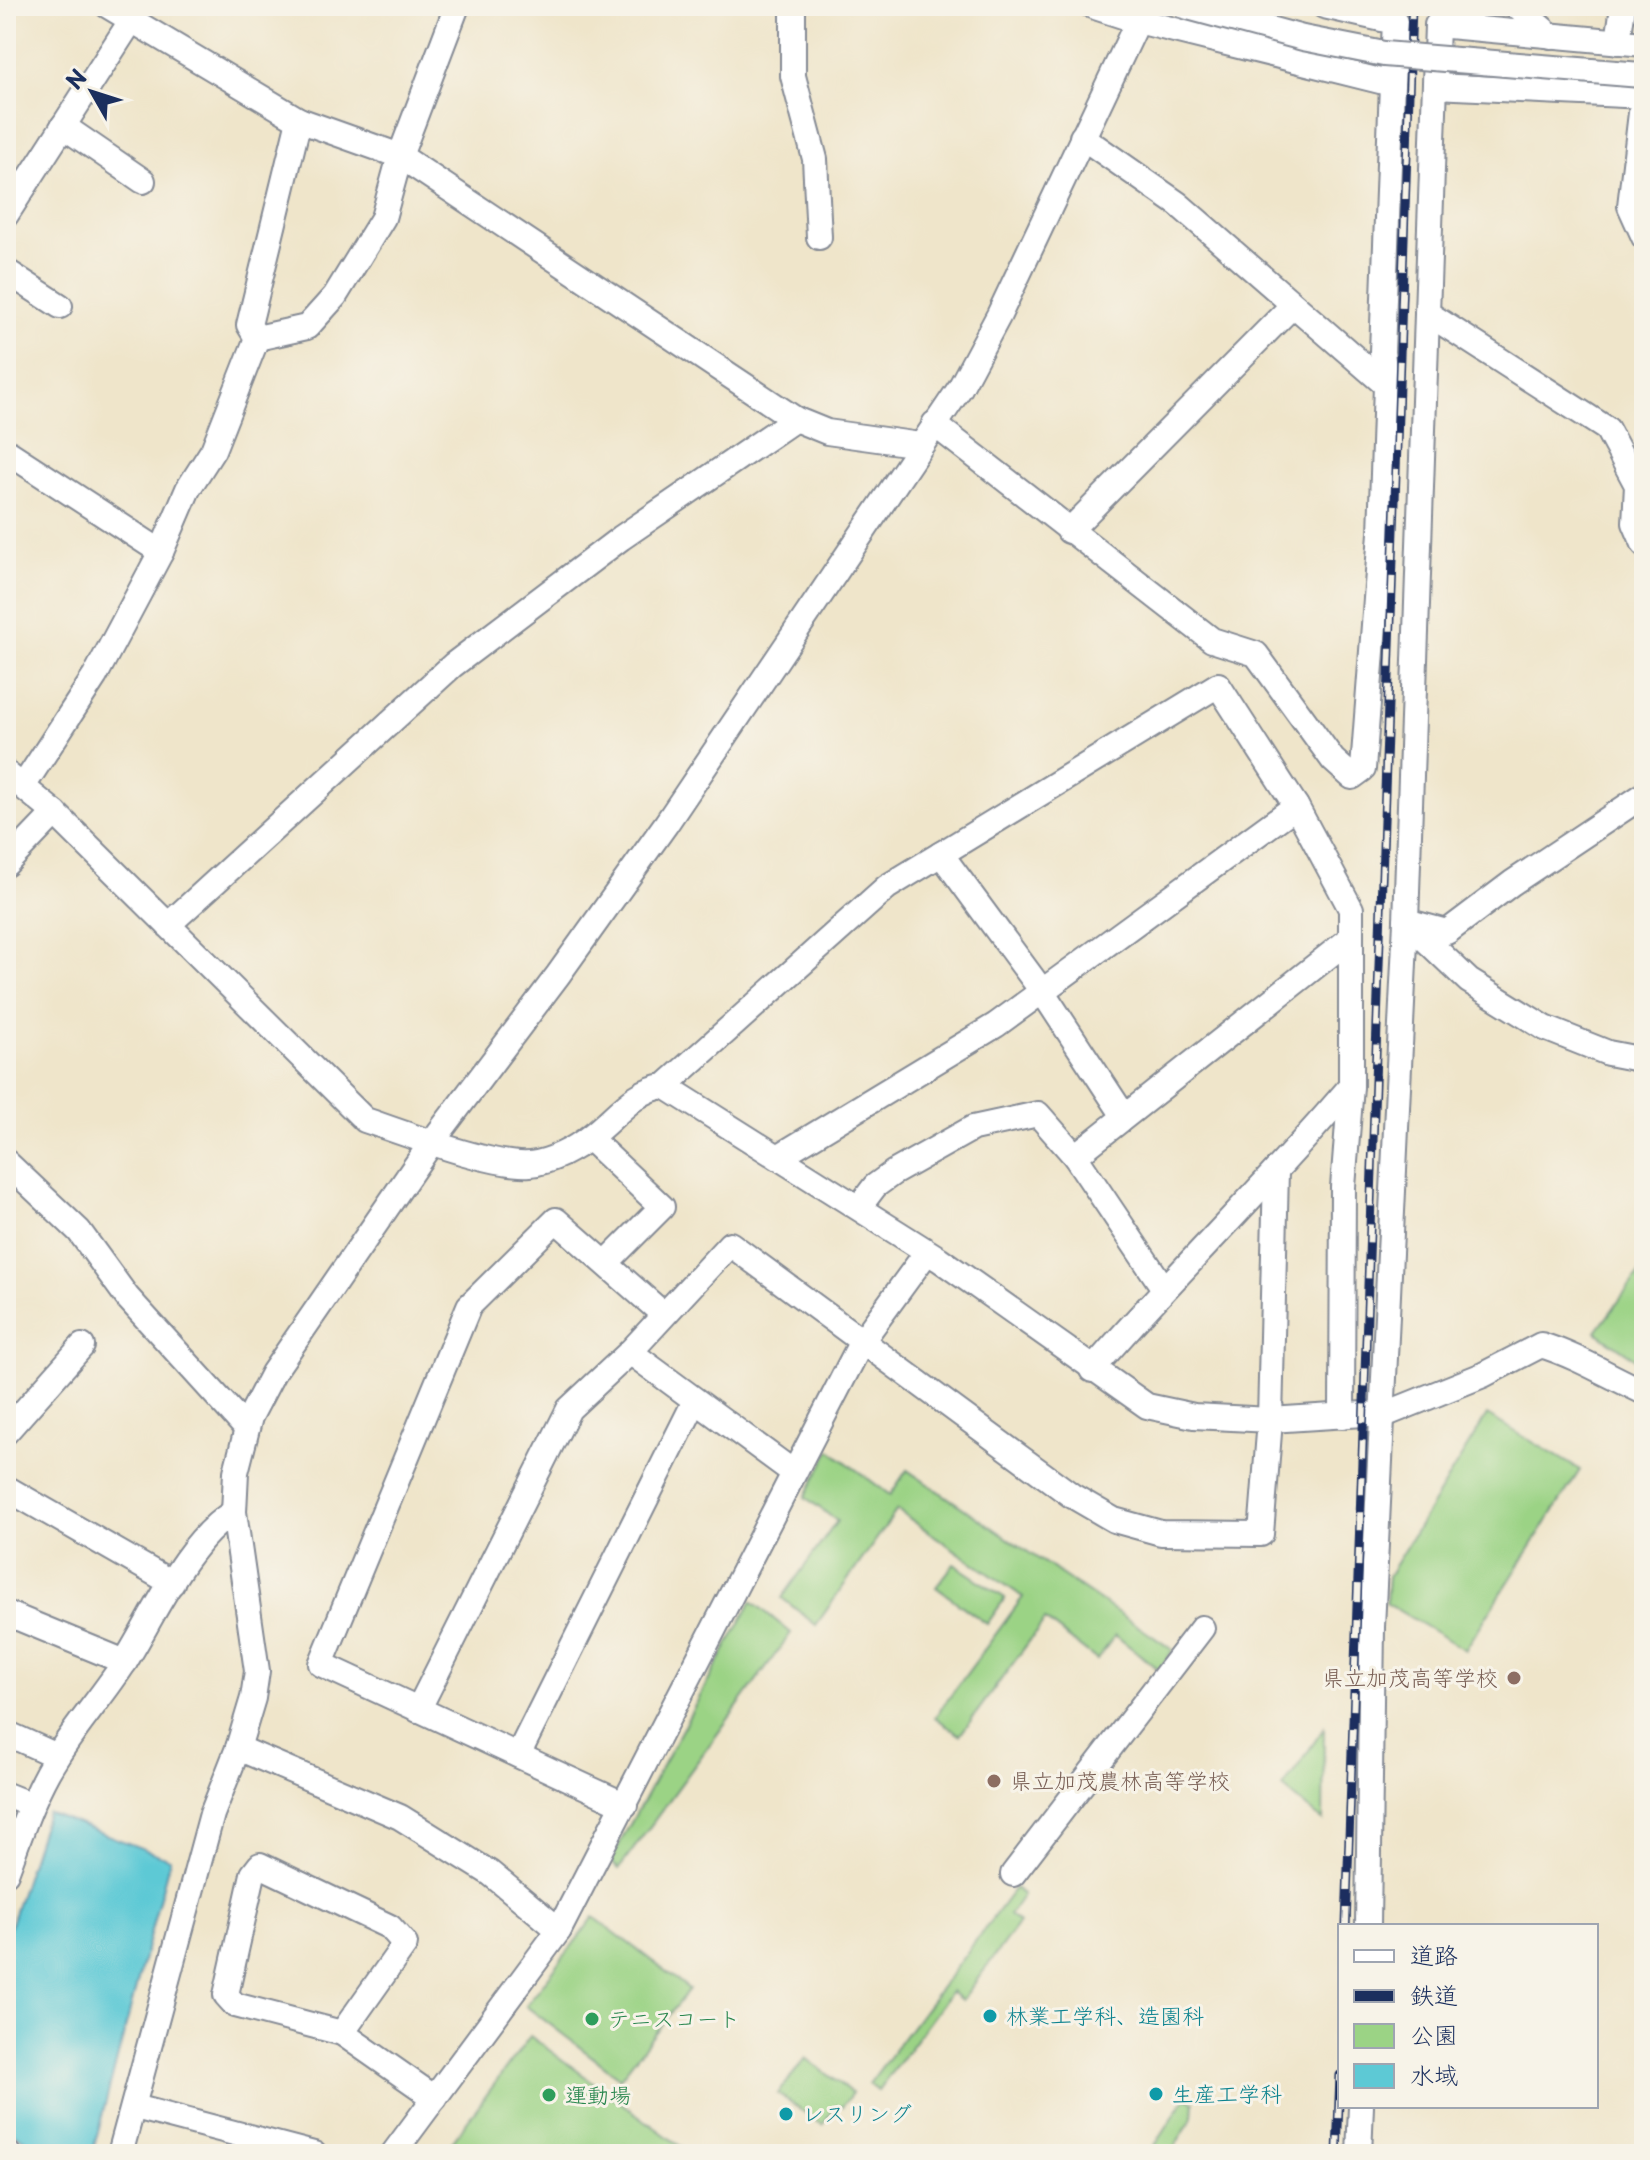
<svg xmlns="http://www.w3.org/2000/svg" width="1650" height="2160" font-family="'Playpen Sans','Klee One',sans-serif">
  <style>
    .green { fill: #9bd385; stroke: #5b8172; stroke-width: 2 }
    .water { fill: #5dc9d5; stroke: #3c7c9a; stroke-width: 2 }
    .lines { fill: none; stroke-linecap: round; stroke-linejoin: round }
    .minor-casing { stroke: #858a94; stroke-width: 28 }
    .minor { stroke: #fff; stroke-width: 24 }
    .rail-casing { stroke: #1b2f5e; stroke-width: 9 }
    .rail { stroke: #f7f3e8; stroke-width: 6; stroke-dasharray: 18; stroke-linecap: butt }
    .minor-bridge-casing { stroke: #858a94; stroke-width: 28; stroke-linecap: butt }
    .minor-bridge { stroke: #fff; stroke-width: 24 }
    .education-dot { fill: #8d6e63; stroke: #f7f3e8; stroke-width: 3 }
    .culture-dot { fill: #0f9aa8; stroke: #f7f3e8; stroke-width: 3 }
    .leisure-dot { fill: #2e9e5b; stroke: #f7f3e8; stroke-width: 3 }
    .labels { text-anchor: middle; stroke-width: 6; stroke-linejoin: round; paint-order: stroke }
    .education-label { font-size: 22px; fill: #785e54; stroke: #f7f3e8; text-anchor: end }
    .culture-label { font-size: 22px; fill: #0d838f; stroke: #f7f3e8; text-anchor: start }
    .leisure-label { font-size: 22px; fill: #27864d; stroke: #f7f3e8; text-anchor: start }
  </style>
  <rect width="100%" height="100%" fill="#f7f3e8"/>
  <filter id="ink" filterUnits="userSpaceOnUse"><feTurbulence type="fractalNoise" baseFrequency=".0125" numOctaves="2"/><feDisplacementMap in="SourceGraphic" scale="16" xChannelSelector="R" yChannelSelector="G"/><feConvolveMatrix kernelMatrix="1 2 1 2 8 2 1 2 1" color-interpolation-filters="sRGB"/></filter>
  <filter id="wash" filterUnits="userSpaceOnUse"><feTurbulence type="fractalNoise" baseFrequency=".006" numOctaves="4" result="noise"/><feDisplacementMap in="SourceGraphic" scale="32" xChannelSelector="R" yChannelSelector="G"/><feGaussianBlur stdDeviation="1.8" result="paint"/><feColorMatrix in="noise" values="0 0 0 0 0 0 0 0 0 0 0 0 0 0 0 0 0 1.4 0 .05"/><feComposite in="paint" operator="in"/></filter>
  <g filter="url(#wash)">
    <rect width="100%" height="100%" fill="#efe5ca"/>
    <g class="green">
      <polygon points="1644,1267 1644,1365 1596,1332"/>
      <polygon points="1487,1415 1580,1470 1465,1650 1386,1603 1388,1576"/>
      <polygon points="830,1450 890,1495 907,1470 1173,1650 1159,1670 1115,1635 1097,1660 1045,1620 960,1735 935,1717 1023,1597 897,1510 816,1625 782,1598 837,1521 805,1497"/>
      <polygon points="954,1564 1005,1598 987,1624 936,1587"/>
      <polygon points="752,1601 791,1633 619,1869 611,1862 615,1852"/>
      <polygon points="1324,1728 1323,1821 1283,1788"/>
      <polygon points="1015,1888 1023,1895 1009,1915 1019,1923 962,2000 951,1992 878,2091 869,2084"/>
      <polygon points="594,1917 689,1989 620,2078 526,2006"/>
      <polygon points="530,2036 691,2154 443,2154"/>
      <polygon points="806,2058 852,2093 842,2107 836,2106 823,2125 778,2094"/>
      <polygon points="1186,2097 1194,2102 1193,2117 1170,2154 1149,2154"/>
    </g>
    <polygon class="water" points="47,1812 170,1859 92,2154 46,2154 6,2128 6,1939"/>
  </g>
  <g filter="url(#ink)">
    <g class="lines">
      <g class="minor-casing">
        <g id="minor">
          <polyline points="108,6 299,120 400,156 795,419 827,432 920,445"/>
          <polyline points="793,6 793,76 815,159 819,237"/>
          <polyline points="1092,6 1138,21 1392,84 1395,22 1324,6"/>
          <polyline points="1516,6 1551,36"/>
          <polyline points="1618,42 1623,6"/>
          <polyline points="1435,86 1644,96"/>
          <polyline points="1643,96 1630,206 1644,237"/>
          <polyline points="63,126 143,181"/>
          <polyline points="1082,137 1178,204 1386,385"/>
          <polyline points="6,215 131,21"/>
          <polyline points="6,271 60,306"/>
          <polyline points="1427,313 1607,429 1637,485 1635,523 1644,544"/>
          <polyline points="257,338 249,325 299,120"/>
          <polyline points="934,424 1212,640 1256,654 1333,760 1352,777 1363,769 1381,533 1386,385 1382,352 1392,84"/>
          <polyline points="6,451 161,552"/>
          <polyline points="1069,531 1292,306"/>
          <path d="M 6,773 L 55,813 L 365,1120 C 404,1133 492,1167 530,1164 C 551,1162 575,1149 591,1136 C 615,1118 635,1089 665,1086 L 887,887 L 1218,685 L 1296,806 L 1351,909 L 1351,1086 C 1268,1184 1176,1273 1092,1370"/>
          <polyline points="24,785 95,676 161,552 188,489 213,450 257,338 307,327 335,296 383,218 400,156 457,6"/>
          <polyline points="941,854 1042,991 1124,1116"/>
          <polyline points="6,864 55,813"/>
          <polyline points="1406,921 1447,932 1512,883 1644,795"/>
          <polyline points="1408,923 1469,981 1545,1028 1608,1053 1644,1060"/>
          <polyline points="168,925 453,665 621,538 795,419"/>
          <path d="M 665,1086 L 939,1259 L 1147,1406 L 1194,1416 L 1270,1420 L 1364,1414 L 1381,1416 L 1483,1375 L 1541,1345 C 1577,1356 1609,1376 1644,1392"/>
          <polyline points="589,1138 662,1207 606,1263"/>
          <polyline points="1075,1156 1351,938"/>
          <polyline points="778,1157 996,1025 1296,806"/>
          <polyline points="6,1162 79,1231 127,1297 246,1428"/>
          <polyline points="859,1207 875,1186 893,1173 973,1128 1038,1114 1075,1156 1163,1287"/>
          <polyline points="630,1352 793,1472"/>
          <polyline points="1342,1416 1343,1187 1351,1086"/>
          <polyline points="6,1432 82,1346"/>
          <polyline points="6,1488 172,1583"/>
          <polyline points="6,1613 125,1662"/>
          <polyline points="418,1710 569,1409 630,1352 730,1244 1071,1495 1114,1520 1161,1533 1261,1534 1270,1420 1276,1171"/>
          <polyline points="6,1733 57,1756"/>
          <polyline points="238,1748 400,1817 490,1873 559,1930"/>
          <polyline points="518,1755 695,1401"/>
          <polyline points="6,1795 31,1805"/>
          <polyline points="625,1805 321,1664 469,1306 556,1220 663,1314"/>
          <polygon points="260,1865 390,1927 405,1944 342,2033 235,2005 226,1995 253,1874"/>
          <path d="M 6,1873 C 21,1833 34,1791 58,1755 C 79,1722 105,1693 126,1660 C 154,1615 188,1538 234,1512"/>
          <polyline points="1013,1874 1202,1628"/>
          <polyline points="1368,1926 1372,1627 1406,921 1437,25 1644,44"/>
          <polyline points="342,2033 435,2098"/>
          <polyline points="135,2107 314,2154"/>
          <polyline points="6,2153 8,2154"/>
          <polyline points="120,2154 212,1814 238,1748 253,1698 257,1671 234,1512 236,1472 250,1417 273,1373 432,1142 558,975 666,824 960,388 999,315 1138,21"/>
          <polyline points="393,2154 559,1930 862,1341 927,1252"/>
          <polyline points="1359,2154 1361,2106"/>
        </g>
      </g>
      <use href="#minor" class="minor"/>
      <g class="rail-casing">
        <g id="rail">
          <polyline points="1346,1926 1412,6"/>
          <polyline points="1337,2154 1340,2075"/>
        </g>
      </g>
      <use href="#rail" class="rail"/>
      <g class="minor-bridge-casing">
        <polyline id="minor-bridge" points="1184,6 1303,38 1384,54 1641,75"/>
      </g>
      <use href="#minor-bridge" class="minor-bridge"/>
    </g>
  </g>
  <g class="education-dot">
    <circle cx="1514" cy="1678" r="8"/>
    <circle cx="994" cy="1781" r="8"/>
  </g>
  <g class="culture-dot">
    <circle cx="990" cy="2016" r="8"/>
    <circle cx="1156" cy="2094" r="8"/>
    <circle cx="786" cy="2114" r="8"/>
  </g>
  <g class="leisure-dot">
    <circle cx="592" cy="2019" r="8"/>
    <circle cx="549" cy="2095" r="8"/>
  </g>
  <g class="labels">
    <g class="education-label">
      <text x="1498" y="1686">県立加茂高等学校</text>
      <text x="1010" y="1789" text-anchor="start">県立加茂農林高等学校</text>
    </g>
    <g class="culture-label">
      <text x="1006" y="2024">林業工学科、造園科</text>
      <text x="1172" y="2102">生産工学科</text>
      <text x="802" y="2122">レスリング</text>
    </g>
    <g class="leisure-label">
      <text x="608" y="2027">テニスコート</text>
      <text x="565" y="2103">運動場</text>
    </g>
  </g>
  <rect width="1650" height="2160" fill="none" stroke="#f7f3e8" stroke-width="32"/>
  <rect x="1338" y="1924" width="260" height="184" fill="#f7f3e8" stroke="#9fa5b1" stroke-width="2"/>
  <rect x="1354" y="1950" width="40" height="12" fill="#ffffff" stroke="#9fa5b1" stroke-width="2"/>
  <text x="1410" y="1964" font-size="24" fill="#1b2f5e">道路</text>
  <rect x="1354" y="1990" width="40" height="12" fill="#1b2f5e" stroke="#9fa5b1" stroke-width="2"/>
  <text x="1410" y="2004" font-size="24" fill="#1b2f5e">鉄道</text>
  <rect x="1354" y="2024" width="40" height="24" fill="#9bd385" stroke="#9fa5b1" stroke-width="2"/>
  <text x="1410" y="2044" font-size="24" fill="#1b2f5e">公園</text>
  <rect x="1354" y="2064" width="40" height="24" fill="#5dc9d5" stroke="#9fa5b1" stroke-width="2"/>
  <text x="1410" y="2084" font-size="24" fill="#1b2f5e">水域</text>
  <g transform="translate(92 92) rotate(309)" stroke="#f7f3e8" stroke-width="6" paint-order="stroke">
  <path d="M0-6L14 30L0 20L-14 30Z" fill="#1b2f5e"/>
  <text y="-12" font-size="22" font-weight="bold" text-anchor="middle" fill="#1b2f5e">N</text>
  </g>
</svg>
